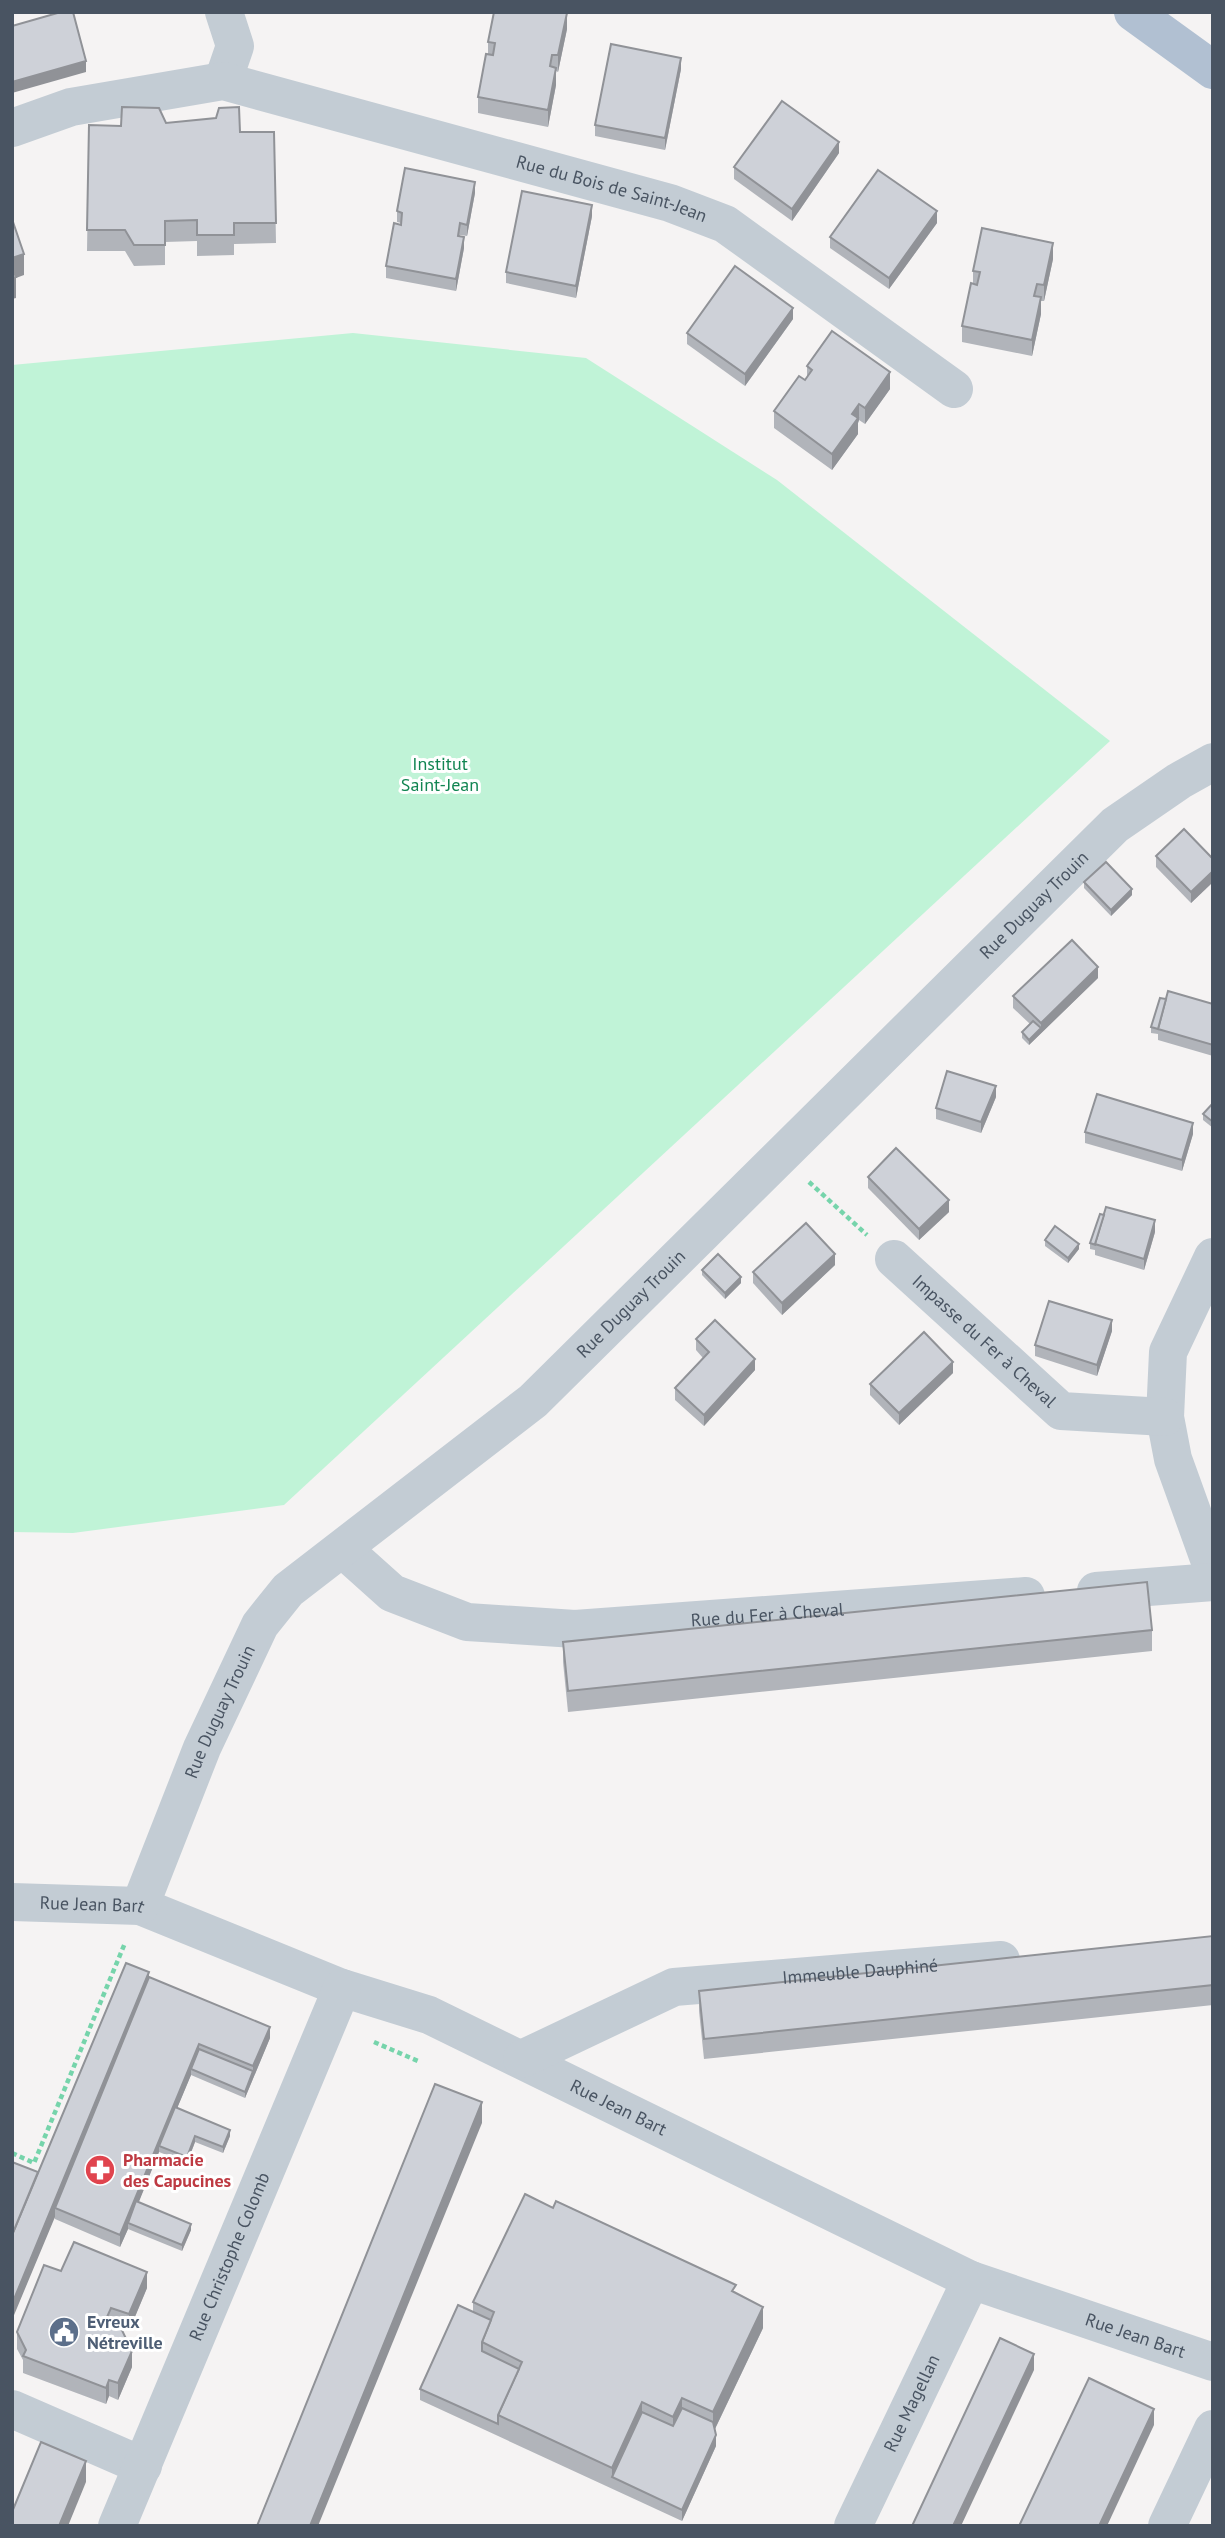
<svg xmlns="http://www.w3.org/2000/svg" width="1225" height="2538" font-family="'PT Sans',sans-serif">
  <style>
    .green { fill: #c0f3d7 }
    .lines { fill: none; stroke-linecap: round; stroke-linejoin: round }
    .path { stroke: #76d4ab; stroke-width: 4.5; stroke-dasharray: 5 3.5; stroke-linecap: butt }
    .minor { stroke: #c3ccd4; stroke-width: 38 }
    .tertiary { stroke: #c3ccd4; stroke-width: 38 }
    .primary { stroke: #b1c0d2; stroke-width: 38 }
    .wall { fill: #b1b4ba }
    .shaded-wall { fill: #909297 }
    .building { fill: #ced1d8; stroke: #909297; stroke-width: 2 }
    .labels { text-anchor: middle; stroke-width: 6; stroke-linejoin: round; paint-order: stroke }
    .street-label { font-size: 18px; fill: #495462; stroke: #fff }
    .park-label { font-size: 18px; fill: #128552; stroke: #fff }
    .health-label { font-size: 18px; font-weight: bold; fill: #be3a42; stroke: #fff; text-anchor: start }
    .service-label { font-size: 18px; font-weight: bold; fill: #4e5e75; stroke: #fff; text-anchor: start }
  </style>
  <rect width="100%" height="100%" fill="#f5f3f3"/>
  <polygon class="green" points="353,333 586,358 777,480 1110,741 284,1505 73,1533 12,1532 12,365"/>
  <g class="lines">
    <g class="path">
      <polyline points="809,1182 867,1235"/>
      <polyline points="374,2042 418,2061"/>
      <polyline points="12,2153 34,2163 125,1943"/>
    </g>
    <g class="minor">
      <polyline points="223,81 235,46 224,12"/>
      <path id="s1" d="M 12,128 L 71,107 L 223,81 L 670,203 L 725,224 L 954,389"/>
      <polyline points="1213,1257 1168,1352 1165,1417 1173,1459 1213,1570"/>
      <path id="s2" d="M 894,1259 L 1061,1411 L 1165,1417"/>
      <path id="s3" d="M 344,1550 L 392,1593 L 467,1622 L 575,1629 L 1026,1596"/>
      <polyline points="1096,1591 1213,1582"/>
      <path id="s4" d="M 12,1902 L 140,1906 L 342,1988 L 429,2015 L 971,2280 L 1213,2362"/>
      <path id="s5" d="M 522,2059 L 674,1987 L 1001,1960"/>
      <polyline points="12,2409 143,2466"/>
      <path id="s6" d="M 117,2526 L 342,1988"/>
      <path id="s7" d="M 853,2526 L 971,2280"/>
      <polyline points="1167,2526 1213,2429"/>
    </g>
    <path class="tertiary" id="s8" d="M 140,1906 L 202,1748 L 260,1625 L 288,1590 L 533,1401 L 1115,825 L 1179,781 L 1213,762"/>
    <polyline class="primary" points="1133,12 1213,70"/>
  </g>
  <g class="wall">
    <polygon points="567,29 558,72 556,71 556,85 548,127 478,113 478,97 488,54 488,42"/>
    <polygon points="681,69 665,150 595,136 595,125"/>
    <polygon points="166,123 240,132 274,132 276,243 234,244 234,255 197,256 197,241 165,242 165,265 134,266 125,251 87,251 89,125 121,126"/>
    <polygon points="839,153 792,221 734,179 734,167"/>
    <polygon points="475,193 467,236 460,235 464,248 456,291 386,278 386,266 401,225 401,223 397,222 397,211"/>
    <polygon points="592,216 576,298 506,283 506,272"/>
    <polygon points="937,223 889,289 830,248 830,237"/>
    <polygon points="1053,259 1044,301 1041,301 1041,314 1032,356 962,342 962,326 973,284 973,271"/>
    <polygon points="793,319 745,386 687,344 687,333"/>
    <polygon points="807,366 890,389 865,424 859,420 858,423 858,434 832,470 774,428 774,411 805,380 807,377"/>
    <polygon points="1156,856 1213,859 1213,882 1191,903 1156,867"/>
    <polygon points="1084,882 1132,895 1111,916 1084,888"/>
    <polygon points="1098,978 1029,1045 1022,1038 1022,1032 1030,1024 1013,1008 1013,996"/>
    <polygon points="1166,999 1213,1004 1213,1056 1158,1040 1158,1034 1151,1033 1151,1027"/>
    <polygon points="996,1097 981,1133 936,1119 936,1108"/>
    <polygon points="1213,1103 1213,1128 1203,1120 1203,1114"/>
    <polygon points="1085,1132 1193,1134 1182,1171 1085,1143"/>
    <polygon points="868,1177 949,1212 919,1240 868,1188"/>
    <polygon points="1155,1232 1144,1270 1095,1255 1095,1250 1090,1249 1090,1243"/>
    <polygon points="1045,1240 1079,1249 1068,1263 1045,1246"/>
    <polygon points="835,1265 782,1315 753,1283 753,1272"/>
    <polygon points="702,1270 741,1283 725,1299 702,1275"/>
    <polygon points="1112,1331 1097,1376 1035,1356 1035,1345"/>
    <polygon points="696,1339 755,1370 704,1426 675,1400 675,1388 703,1358 696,1350"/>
    <polygon points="953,1373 899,1425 870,1395 870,1384"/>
    <polygon points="1152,1630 1152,1651 568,1712 563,1662 563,1642"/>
    <polygon points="1213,1936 1213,2005 704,2059 699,2011 699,1991"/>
    <polygon points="149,1977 270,2038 245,2098 191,2075 177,2108 230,2136 223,2153 195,2142 187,2163 159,2152 138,2203 191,2230 182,2251 128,2229 120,2247 55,2219 38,2172"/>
    <polygon points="61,2271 147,2288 129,2331 121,2328 132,2367 118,2400 109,2396 106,2404 23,2373 23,2360 17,2349 17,2332"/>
    <polygon points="736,2293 763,2328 715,2429 716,2446 682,2521 420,2400 420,2389 473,2312 473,2302"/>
  </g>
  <g class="shaded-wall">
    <polygon points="567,13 567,29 558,72 558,55"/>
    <polygon points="681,58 681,69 665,150 665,138"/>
    <polygon points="86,61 86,72 12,93 12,82"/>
    <polygon points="556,68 556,85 548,127 548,110"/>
    <polygon points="839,142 839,153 792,221 792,209"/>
    <polygon points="475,182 475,193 467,236 467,225"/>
    <polygon points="592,205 592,216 576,298 576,286"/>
    <polygon points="937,211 937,223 889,289 889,278"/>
    <polygon points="464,237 464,248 456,291 456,279"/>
    <polygon points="1053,243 1053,259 1044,301 1044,285"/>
    <polygon points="24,254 24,275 16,278 16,298 12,299 12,258"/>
    <polygon points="1041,297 1041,314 1032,356 1032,340"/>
    <polygon points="793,308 793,319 745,386 745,374"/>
    <polygon points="890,372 890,389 865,424 865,408"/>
    <polygon points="859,404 859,420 858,423 858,434 832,470 832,454 852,414"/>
    <polygon points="1213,871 1213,882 1191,903 1191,892"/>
    <polygon points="1132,889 1132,895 1111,916 1111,910"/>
    <polygon points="1098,967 1098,978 1029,1045 1029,1040 1041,1028 1041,1023"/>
    <polygon points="996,1086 996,1097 981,1133 981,1122"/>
    <polygon points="1193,1123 1193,1134 1182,1171 1182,1160"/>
    <polygon points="949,1200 949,1212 919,1240 919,1229"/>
    <polygon points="1155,1220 1155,1232 1144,1270 1144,1259"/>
    <polygon points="1079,1244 1079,1249 1068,1263 1068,1258"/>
    <polygon points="835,1254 835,1265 782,1315 782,1303"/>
    <polygon points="741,1277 741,1283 725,1299 725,1293"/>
    <polygon points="1112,1320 1112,1331 1097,1376 1097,1365"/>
    <polygon points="755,1359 755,1370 704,1426 704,1415"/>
    <polygon points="953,1362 953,1373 899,1425 899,1413"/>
    <polygon points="149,1972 149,1989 55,2208 55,2217 12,2320 12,2304"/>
    <polygon points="270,2027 270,2038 245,2098 245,2092 253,2071 253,2066"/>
    <polygon points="199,2044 199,2055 191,2069 191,2075 161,2147 159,2146 159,2152 130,2224 128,2223 128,2229 120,2247 120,2235"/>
    <polygon points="482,2102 482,2123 318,2526 310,2526"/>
    <polygon points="230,2130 230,2136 223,2153 223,2147"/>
    <polygon points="195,2136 195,2142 187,2163 187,2157"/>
    <polygon points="191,2224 191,2230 182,2251 182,2245"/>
    <polygon points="147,2272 147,2288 129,2331 129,2314"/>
    <polygon points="763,2307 763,2328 713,2433 713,2412"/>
    <polygon points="132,2351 132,2367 118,2400 118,2383"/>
    <polygon points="1034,2354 1034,2370 961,2526 953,2526"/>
    <polygon points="109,2380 109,2396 106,2404 106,2388"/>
    <polygon points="682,2398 682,2419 673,2437 673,2417"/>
    <polygon points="642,2402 642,2423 612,2477 612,2468"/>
    <polygon points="1154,2409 1154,2425 1107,2526 1099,2526"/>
    <polygon points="716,2435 716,2446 682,2521 682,2510"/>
    <polygon points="86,2461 86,2482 68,2526 59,2526"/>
  </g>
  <g class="building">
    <polygon points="61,12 73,12 86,61 12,82 12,26"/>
    <polygon points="494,12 567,13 558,55 552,55 550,66 556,68 548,110 478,97 486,54 493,55 495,43 488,42"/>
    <polygon points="611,44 681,58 665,138 595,125"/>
    <polygon points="782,101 839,142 792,209 734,167"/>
    <polygon points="122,107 159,108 166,123 216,118 219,108 239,107 240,132 274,132 276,223 234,223 234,235 197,235 197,220 165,221 165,245 134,245 125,230 87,230 89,125 121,126"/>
    <polygon points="405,168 475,182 467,225 460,223 458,236 464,237 456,279 386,266 394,223 401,225 402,213 397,211"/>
    <polygon points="878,170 937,211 889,278 830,237"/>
    <polygon points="522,191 592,205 576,286 506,272"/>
    <polygon points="12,219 24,254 12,258"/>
    <polygon points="982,228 1053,243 1044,285 1037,284 1034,296 1041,297 1032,340 962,326 971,283 977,285 980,272 973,271"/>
    <polygon points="735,266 793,308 745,374 687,333"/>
    <polygon points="12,268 16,277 12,278"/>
    <polygon points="832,331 890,372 865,408 859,404 852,414 858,418 832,454 774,411 799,376 805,380 812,370 807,366"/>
    <polygon points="1184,829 1213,859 1213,871 1191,892 1156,856"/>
    <polygon points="1106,862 1132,889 1111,910 1084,882"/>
    <polygon points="1072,940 1098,967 1041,1023 1013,996"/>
    <polygon points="1168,991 1213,1004 1213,1045 1158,1029"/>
    <polygon points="1160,998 1166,999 1158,1029 1151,1027"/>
    <polygon points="1033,1021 1041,1028 1029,1040 1022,1032"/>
    <polygon points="947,1071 996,1086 981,1122 936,1108"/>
    <polygon points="1097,1094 1193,1123 1182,1160 1085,1132"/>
    <polygon points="1213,1103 1213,1122 1203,1114"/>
    <polygon points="896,1148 949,1200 919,1229 868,1177"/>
    <polygon points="1106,1207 1155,1220 1144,1259 1095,1244"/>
    <polygon points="1100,1214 1104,1215 1095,1244 1096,1245 1090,1243"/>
    <polygon points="806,1223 835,1254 782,1303 753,1272"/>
    <polygon points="1055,1226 1079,1244 1068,1258 1045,1240"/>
    <polygon points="718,1254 741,1277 725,1293 702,1270"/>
    <polygon points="1049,1301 1112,1320 1097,1365 1035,1345"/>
    <polygon points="715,1320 755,1359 704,1415 675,1388 709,1352 696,1339"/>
    <polygon points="924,1332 953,1362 899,1413 870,1384"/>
    <polygon points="1147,1582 1152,1630 568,1691 563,1642"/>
    <polygon points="1213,1936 1213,1985 704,2039 699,1991"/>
    <polygon points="126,1963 149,1972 12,2304 12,2235"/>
    <polygon points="149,1977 270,2027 253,2066 199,2044 120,2235 55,2208"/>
    <polygon points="199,2049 253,2071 245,2092 191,2069"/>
    <polygon points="435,2084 482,2102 310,2526 257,2526"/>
    <polygon points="175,2107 230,2130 223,2147 195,2136 187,2157 159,2146"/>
    <polygon points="12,2162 38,2172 12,2235"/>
    <polygon points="525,2194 553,2208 556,2201 736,2285 732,2291 763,2307 713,2412 682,2398 673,2417 642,2402 612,2468 498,2415 522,2362 482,2342 494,2312 473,2302"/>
    <polygon points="136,2201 191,2224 182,2245 128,2223"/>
    <polygon points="74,2242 147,2272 129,2314 111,2308 107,2317 118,2322 132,2351 118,2383 109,2380 106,2388 23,2356 26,2350 17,2332 44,2265 61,2271"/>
    <polygon points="458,2305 491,2320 482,2342 482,2351 519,2369 498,2415 498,2424 420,2389"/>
    <polygon points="1000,2338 1034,2354 953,2526 912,2526"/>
    <polygon points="1089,2378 1154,2409 1099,2526 1019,2526"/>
    <polygon points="682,2408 713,2422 716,2435 682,2510 612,2477 642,2412 673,2426"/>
    <polygon points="41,2442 86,2461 59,2526 12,2526 12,2512"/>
  </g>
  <defs>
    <g id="pharmacy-disc" transform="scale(1.575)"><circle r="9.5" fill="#e0444e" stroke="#fff"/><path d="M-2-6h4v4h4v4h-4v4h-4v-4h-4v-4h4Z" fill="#fff"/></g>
    <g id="civic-disc" transform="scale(1.575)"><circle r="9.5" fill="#5c6f8a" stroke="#fff"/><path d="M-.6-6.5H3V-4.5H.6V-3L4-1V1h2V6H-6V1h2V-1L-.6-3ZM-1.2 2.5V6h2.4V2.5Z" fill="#fff"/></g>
  </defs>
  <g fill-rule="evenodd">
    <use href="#pharmacy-disc" x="100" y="2170"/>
    <use href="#civic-disc" x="64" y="2332"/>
  </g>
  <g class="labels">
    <g class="street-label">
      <text dy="6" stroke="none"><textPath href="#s1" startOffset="620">Rue du Bois de Saint-Jean</textPath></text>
      <text dy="6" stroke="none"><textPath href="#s8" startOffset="1365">Rue Duguay Trouin</textPath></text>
      <text dy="6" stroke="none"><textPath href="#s8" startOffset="798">Rue Duguay Trouin</textPath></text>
      <text dy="6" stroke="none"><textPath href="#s2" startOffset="122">Impasse du Fer à Cheval</textPath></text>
      <text dy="6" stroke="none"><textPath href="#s3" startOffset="446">Rue du Fer à Cheval</textPath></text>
      <text dy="6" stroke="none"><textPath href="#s8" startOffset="210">Rue Duguay Trouin</textPath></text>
      <text dy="6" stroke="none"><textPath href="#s4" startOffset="80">Rue Jean Bart</textPath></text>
      <text dy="6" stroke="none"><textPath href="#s5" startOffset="355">Immeuble Dauphiné</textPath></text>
      <text dy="6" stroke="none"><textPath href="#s4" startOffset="648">Rue Jean Bart</textPath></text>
      <text dy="6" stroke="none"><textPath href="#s6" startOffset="292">Rue Christophe Colomb</textPath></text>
      <text dy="6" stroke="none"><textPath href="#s4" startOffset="1214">Rue Jean Bart</textPath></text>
      <text dy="6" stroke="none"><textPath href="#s7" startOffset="136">Rue Magellan</textPath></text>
    </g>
    <g class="park-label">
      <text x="440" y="770">Institut<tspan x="440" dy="21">Saint-Jean</tspan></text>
    </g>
    <g class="health-label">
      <text x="123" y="2166">Pharmacie<tspan x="123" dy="21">des Capucines</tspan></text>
    </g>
    <g class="service-label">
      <text x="87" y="2328">Evreux<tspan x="87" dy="21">Nétreville</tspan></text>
    </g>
  </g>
  <rect width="1225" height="2538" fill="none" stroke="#495462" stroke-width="28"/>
</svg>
